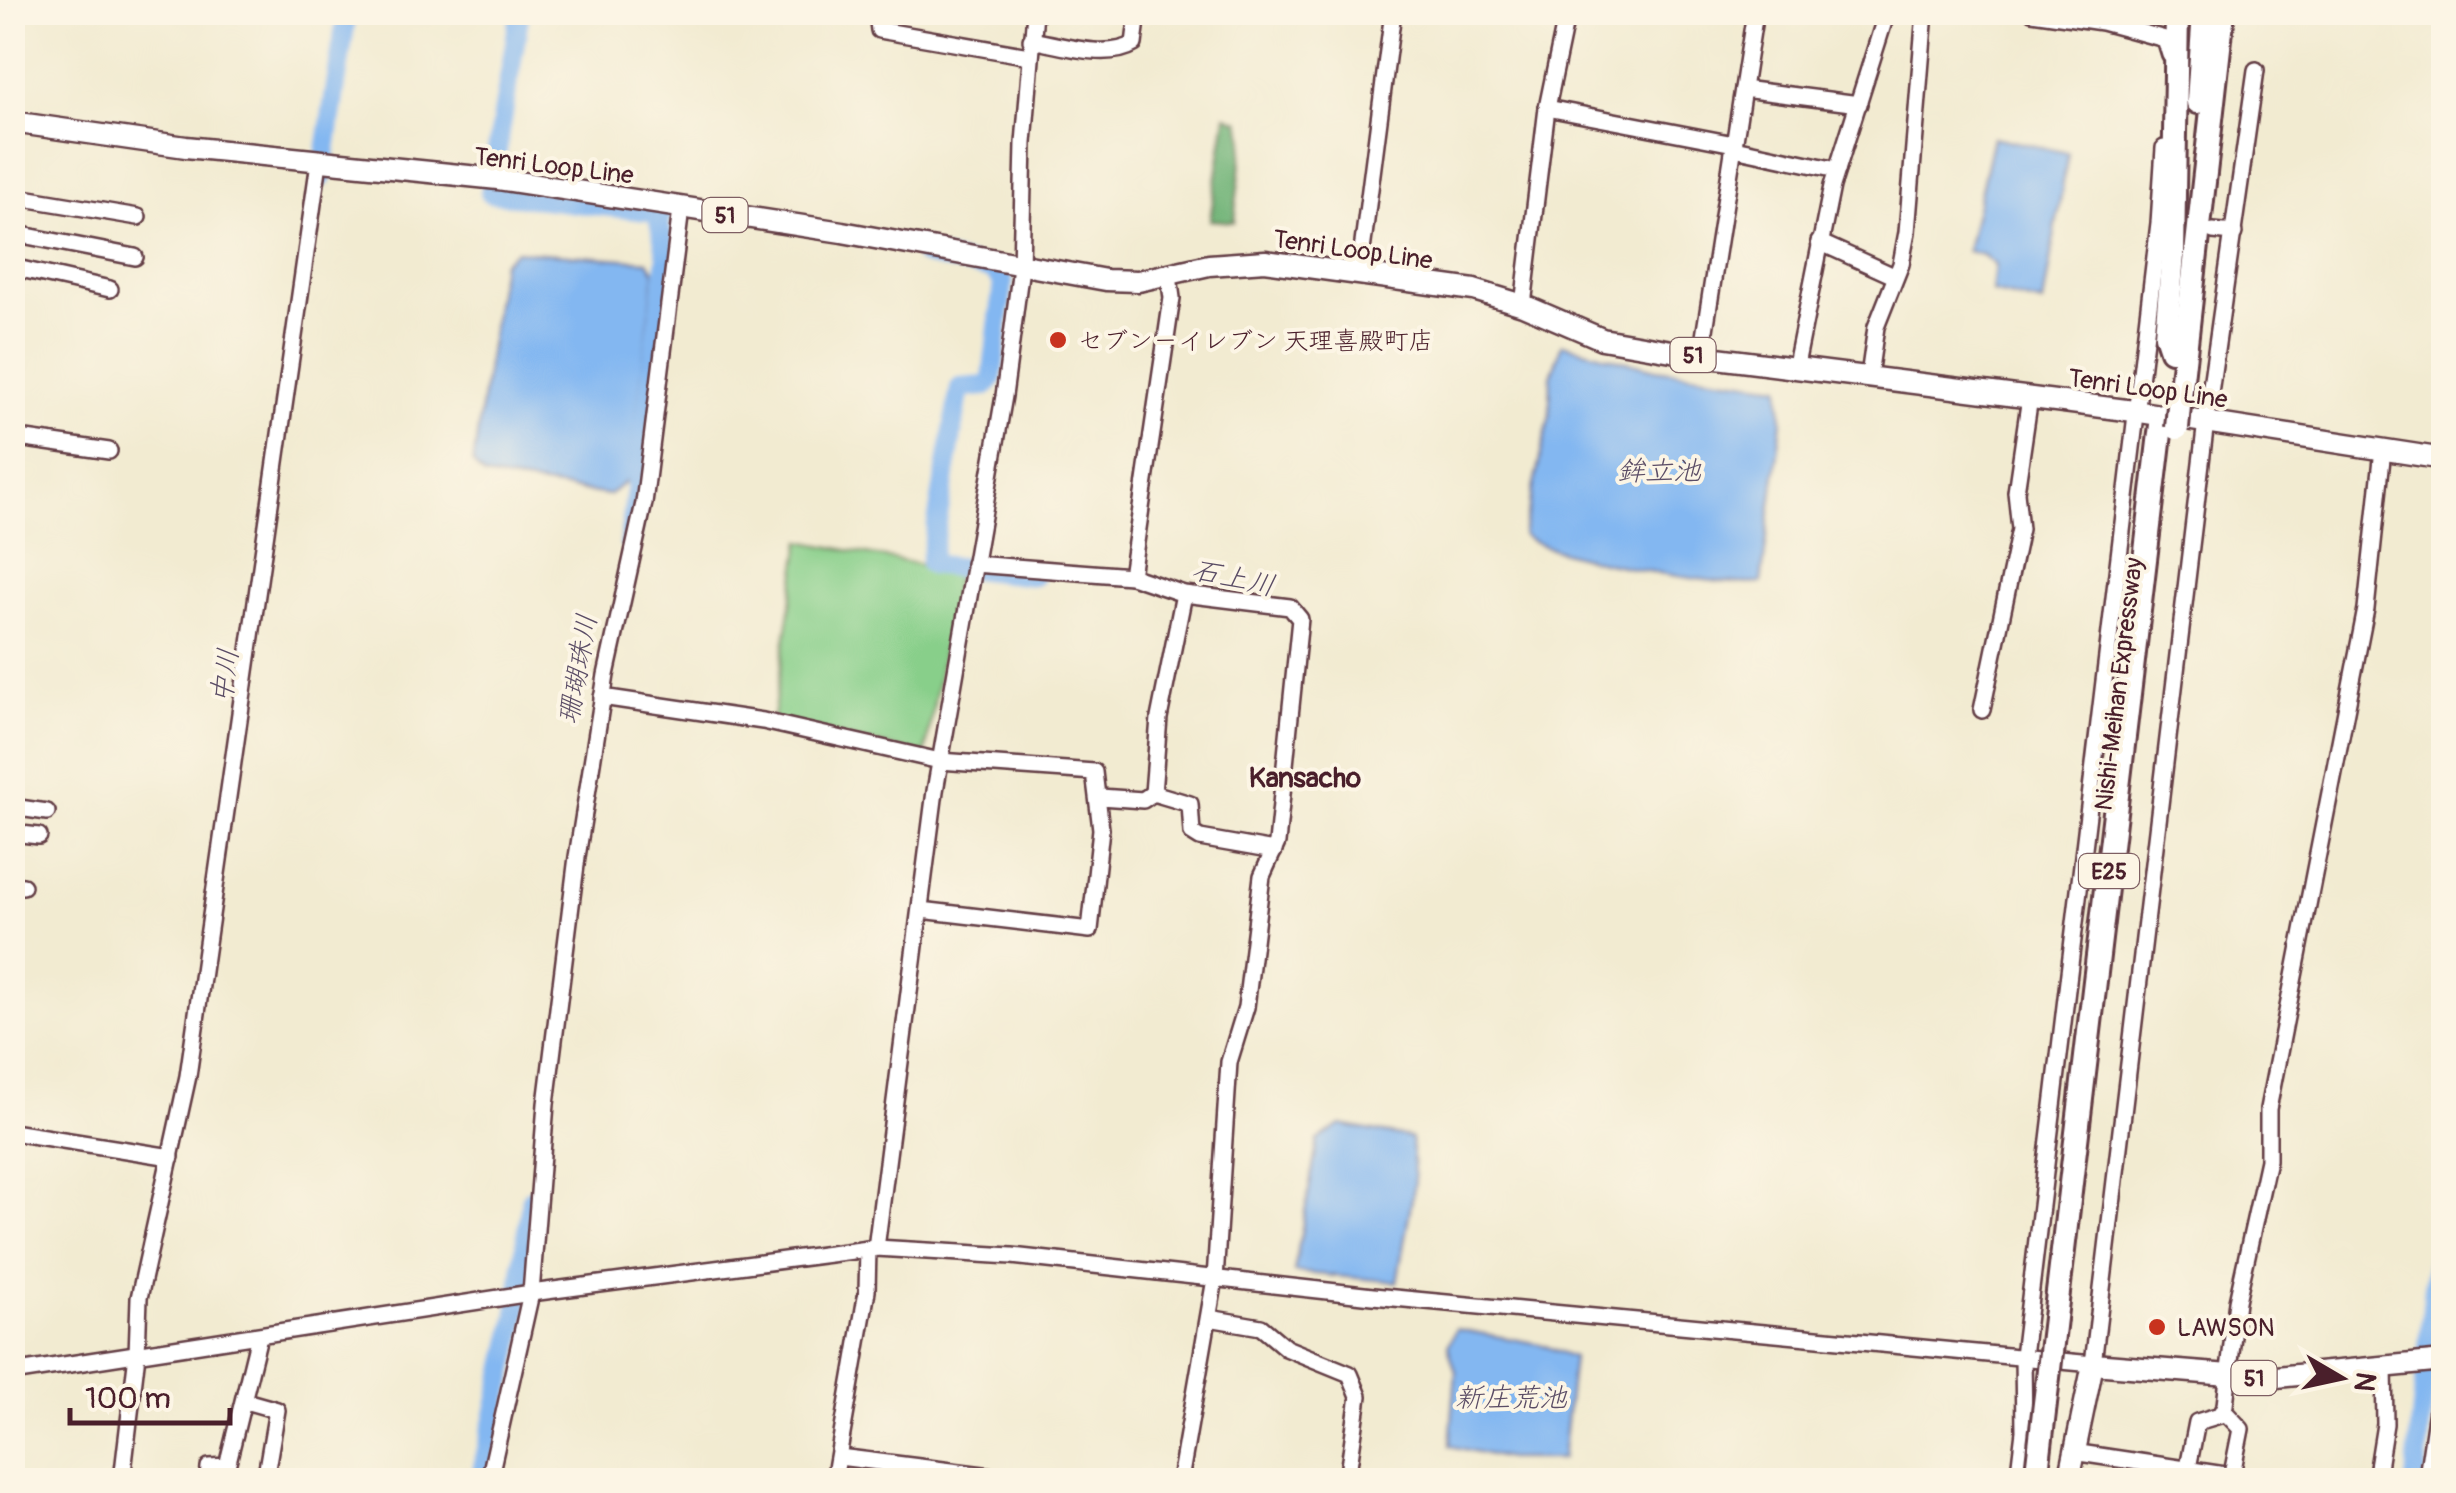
<svg xmlns="http://www.w3.org/2000/svg" width="2456" height="1493" font-family="Pangolin,'Klee One',sans-serif">
  <style>
    .green { fill: #88cf8a; stroke: #69775a; stroke-width: 2.5 }
    .forest { fill: #6eb276; stroke: #5c6850; stroke-width: 2.5 }
    .water { fill: #83b7f1; stroke: #666b8e; stroke-width: 2.5 }
    .lines { fill: none; stroke-linecap: round; stroke-linejoin: round }
    .river { stroke: #83b7f1; stroke-width: 20 }
    .minor-casing { stroke: #633e44; stroke-width: 20 }
    .major-casing { stroke: #633e44; stroke-width: 25 }
    .highway-casing { stroke: #633e44; stroke-width: 28 }
    .minor { stroke: #fff; stroke-width: 15 }
    .major { stroke: #fff; stroke-width: 20 }
    .highway { stroke: #fff; stroke-width: 22 }
    .highway-bridge-casing { stroke: #633e44; stroke-width: 28; stroke-linecap: butt }
    .highway-bridge { stroke: #fff; stroke-width: 22 }
    .poi-dot { fill: #c8321e; stroke: #fcf5e5; stroke-width: 4 }
    .labels { text-anchor: middle; stroke-width: 8; stroke-linejoin: round; paint-order: stroke }
    .shield { fill: #fcf5e5; stroke: #7f5f63; stroke-width: 2.5 }
    .shield-label { font-size: 22px; font-weight: bold; fill: #4a1f2b }
    .street-label { font-size: 25px; fill: #4a1f2b; stroke: #fcf5e5 }
    .poi-label { font-size: 25px; fill: #4a1f2b; stroke: #fcf5e5; text-anchor: start }
    .water-label { font-size: 28px; font-style: italic; fill: #5b4d66; stroke: #fcf5e5 }
    .neighbourhood-label { font-size: 28px; font-weight: bold; fill: #4a1f2b; stroke: #fcf5e5 }
  </style>
  <rect width="100%" height="100%" fill="#fcf5e5"/>
  <filter id="ink" filterUnits="userSpaceOnUse"><feTurbulence type="fractalNoise" baseFrequency=".01" numOctaves="2"/><feDisplacementMap in="SourceGraphic" scale="20" xChannelSelector="R" yChannelSelector="G"/><feConvolveMatrix kernelMatrix="1 2 1 2 8 2 1 2 1" color-interpolation-filters="sRGB"/></filter>
  <filter id="wash" filterUnits="userSpaceOnUse"><feTurbulence type="fractalNoise" baseFrequency=".0048" numOctaves="4" result="noise"/><feDisplacementMap in="SourceGraphic" scale="40" xChannelSelector="R" yChannelSelector="G"/><feGaussianBlur stdDeviation="2.25" result="paint"/><feColorMatrix in="noise" values="0 0 0 0 0 0 0 0 0 0 0 0 0 0 0 0 0 1.4 0 .05"/><feComposite in="paint" operator="in"/></filter>
  <g filter="url(#wash)">
    <rect width="100%" height="100%" fill="#f2ebd1"/>
    <polygon class="green" points="801,541 957,572 925,754 772,722"/>
    <polygon class="forest" points="1226,116 1240,121 1244,139 1234,222 1210,220"/>
    <g class="water">
      <polygon points="1993,137 2068,153 2043,304 1992,292 1995,265 1983,255 1967,251"/>
      <polygon points="516,251 648,261 655,272 629,479 609,495 484,476 473,464 502,263"/>
      <path d="M 1562,344 L 1655,369 L 1780,386 L 1782,421 L 1761,583 C 1731,589 1538,556 1523,534 L 1550,414 L 1551,376 Z"/>
      <polygon points="1341,1125 1411,1138 1415,1182 1397,1282 1294,1272 1318,1140"/>
      <polygon points="1456,1329 1540,1344 1573,1357 1562,1459 1508,1459 1450,1446 1456,1372 1448,1346"/>
    </g>
    <g class="lines">
      <g class="river">
        <polyline points="520,12 490,193 664,213"/>
        <polyline points="322,177 347,12"/>
        <polyline points="925,255 993,270 1003,281 992,379 986,386 960,388 930,564 1034,576"/>
        <polyline points="629,542 667,256 657,213"/>
        <polyline points="480,1480 516,1321 531,1199"/>
        <polyline points="2415,1480 2444,1184"/>
      </g>
    </g>
  </g>
  <g filter="url(#ink)">
    <g class="lines">
      <g class="minor-casing">
        <g id="minor">
          <polyline points="843,12 877,14 879,30 1029,56"/>
          <polyline points="2032,12 2102,22 2165,39 2170,55"/>
          <path d="M 1031,40 C 1060,45 1108,60 1134,44 L 1138,12"/>
          <polyline points="1743,89 1859,104"/>
          <polyline points="1547,108 1734,144"/>
          <polyline points="1734,148 1837,170"/>
          <polyline points="12,196 138,217"/>
          <polyline points="2213,231 2234,233"/>
          <polyline points="12,233 135,257"/>
          <polyline points="1819,242 1894,276"/>
          <polyline points="12,267 110,289"/>
          <polyline points="1359,274 1393,12"/>
          <polyline points="1523,305 1547,108 1567,12"/>
          <polyline points="1701,356 1755,12"/>
          <polyline points="1796,365 1832,186 1887,12"/>
          <polyline points="1869,376 1876,327 1901,264 1907,232 1925,12"/>
          <polyline points="12,437 109,451"/>
          <polyline points="974,564 1131,576 1184,594 1290,607 1300,619 1277,843 1262,876 1246,1007 1229,1062 1215,1279 1180,1480"/>
          <polyline points="1131,576 1172,298 1169,276"/>
          <polyline points="602,697 763,721 940,761 1094,772 1101,829 1090,930 921,910"/>
          <polyline points="1982,710 2020,529 2016,492 2030,397"/>
          <polyline points="1153,793 1159,718 1184,594"/>
          <polyline points="1100,797 1143,800 1153,793 1190,804 1192,833 1200,838 1274,851"/>
          <polyline points="12,807 47,812"/>
          <polyline points="12,833 39,836"/>
          <polyline points="12,885 23,886"/>
          <polyline points="12,1132 171,1157"/>
          <polyline points="876,1248 935,791 1004,396 1021,267 1024,143 1035,12"/>
          <polyline points="1209,1318 1261,1327 1286,1348 1350,1374 1359,1396 1347,1480"/>
          <polyline points="12,1373 531,1293 876,1248 1012,1256 1373,1296 2093,1364 2206,421 2256,70"/>
          <polyline points="245,1401 277,1410 265,1480"/>
          <polyline points="2224,1411 2241,1429 2232,1474"/>
          <polyline points="2073,1452 2258,1480"/>
          <polyline points="839,1457 1024,1480"/>
          <polyline points="2188,1468 2197,1422 2220,1415 2225,1405 2237,1301 2268,1160 2268,1109 2366,609 2383,449"/>
          <polyline points="122,1480 137,1354 139,1298 188,1076 319,162"/>
          <polyline points="208,1480 209,1467 227,1466 259,1336"/>
          <polyline points="489,1480 531,1293 546,1104 577,857 606,675 644,503 681,209"/>
          <polyline points="834,1480 867,1291 868,1249"/>
          <polyline points="2018,1480 2024,1431 2023,1356 2159,223 2164,148"/>
          <polyline points="2376,1480 2385,1424 2384,1366"/>
        </g>
      </g>
      <g class="major-casing">
        <g id="major">
          <polyline points="12,122 186,147 498,179 842,232 1106,280 1138,281 1209,265 1265,261 1474,290 1523,305 1602,339 1701,356 2134,411 2444,459"/>
          <polyline points="2069,1480 2093,1364 2266,1378 2444,1361"/>
          <polyline points="2429,1480 2444,1380"/>
        </g>
      </g>
      <g class="highway-casing">
        <g id="highway">
          <polyline points="2198,102 2204,12"/>
          <polyline points="2171,350 2166,335 2173,254 2177,12"/>
          <polyline points="2179,406 2223,12"/>
          <polyline points="2055,1318 2161,425"/>
        </g>
      </g>
      <use href="#minor" class="minor"/>
      <use href="#major" class="major"/>
      <use href="#highway" class="highway"/>
      <g class="highway-bridge-casing">
        <g id="highway-bridge">
          <polyline points="2177,428 2179,406"/>
          <polyline points="2036,1480 2055,1318"/>
        </g>
      </g>
      <use href="#highway-bridge" class="highway-bridge"/>
    </g>
  </g>
  <g class="poi-dot">
    <circle cx="1058" cy="340" r="10"/>
    <circle cx="2157" cy="1327" r="10"/>
  </g>
  <g class="labels">
    <g class="shield">
      <rect x="702.5" y="198" width="45" height="34" rx="8"/>
      <rect x="1670.5" y="338" width="45" height="34" rx="8"/>
      <rect x="2079" y="854" width="60" height="34" rx="8"/>
      <rect x="2231.5" y="1361" width="45" height="34" rx="8"/>
    </g>
    <g class="shield-label">
      <text x="725" y="223">51</text>
      <text x="1693" y="363">51</text>
      <text x="2109" y="879">E25</text>
      <text x="2254" y="1386">51</text>
    </g>
    <g class="street-label">
      <text transform="translate(554 165) rotate(7)" y="9">Tenri Loop Line</text>
      <text transform="translate(1353 249) rotate(8)" y="9">Tenri Loop Line</text>
      <text transform="translate(2148 388) rotate(8)" y="9">Tenri Loop Line</text>
      <text transform="translate(2118 684) rotate(-83)" y="9">Nishi-Meihan Expressway</text>
    </g>
    <g class="poi-label">
      <text x="1078" y="349">セブン－イレブン 天理喜殿町店</text>
      <text x="2177" y="1336">LAWSON</text>
    </g>
    <g class="water-label">
      <text x="1659" y="480">鉾立池</text>
      <text transform="translate(1234 577) rotate(12)" y="10">石上川</text>
      <text transform="translate(577 669) rotate(-80)" y="10">珊瑚珠川</text>
      <text transform="translate(224 676) rotate(-82)" y="10">中川</text>
      <text x="1511" y="1407">新庄荒池</text>
    </g>
    <g class="neighbourhood-label">
      <text x="1305" y="787">Kansacho</text>
    </g>
  </g>
  <rect width="2456" height="1493" fill="none" stroke="#fcf5e5" stroke-width="50"/>
  <g transform="translate(2341 1378) rotate(99)" stroke="#fcf5e5" stroke-width="8" paint-order="stroke">
  <path d="M0-8L18 38L0 25L-18 38Z" fill="#4a1f2b"/>
  <text y="-15" font-size="28" font-weight="bold" text-anchor="middle" fill="#4a1f2b">N</text>
  </g>
  <path d="M70 1408v15h160v-15" fill="none" stroke="#4a1f2b" stroke-width="5"/>
  <text x="85" y="1408" font-size="30" fill="#4a1f2b" stroke="#fcf5e5" stroke-width="8" paint-order="stroke">100 m</text>
</svg>
